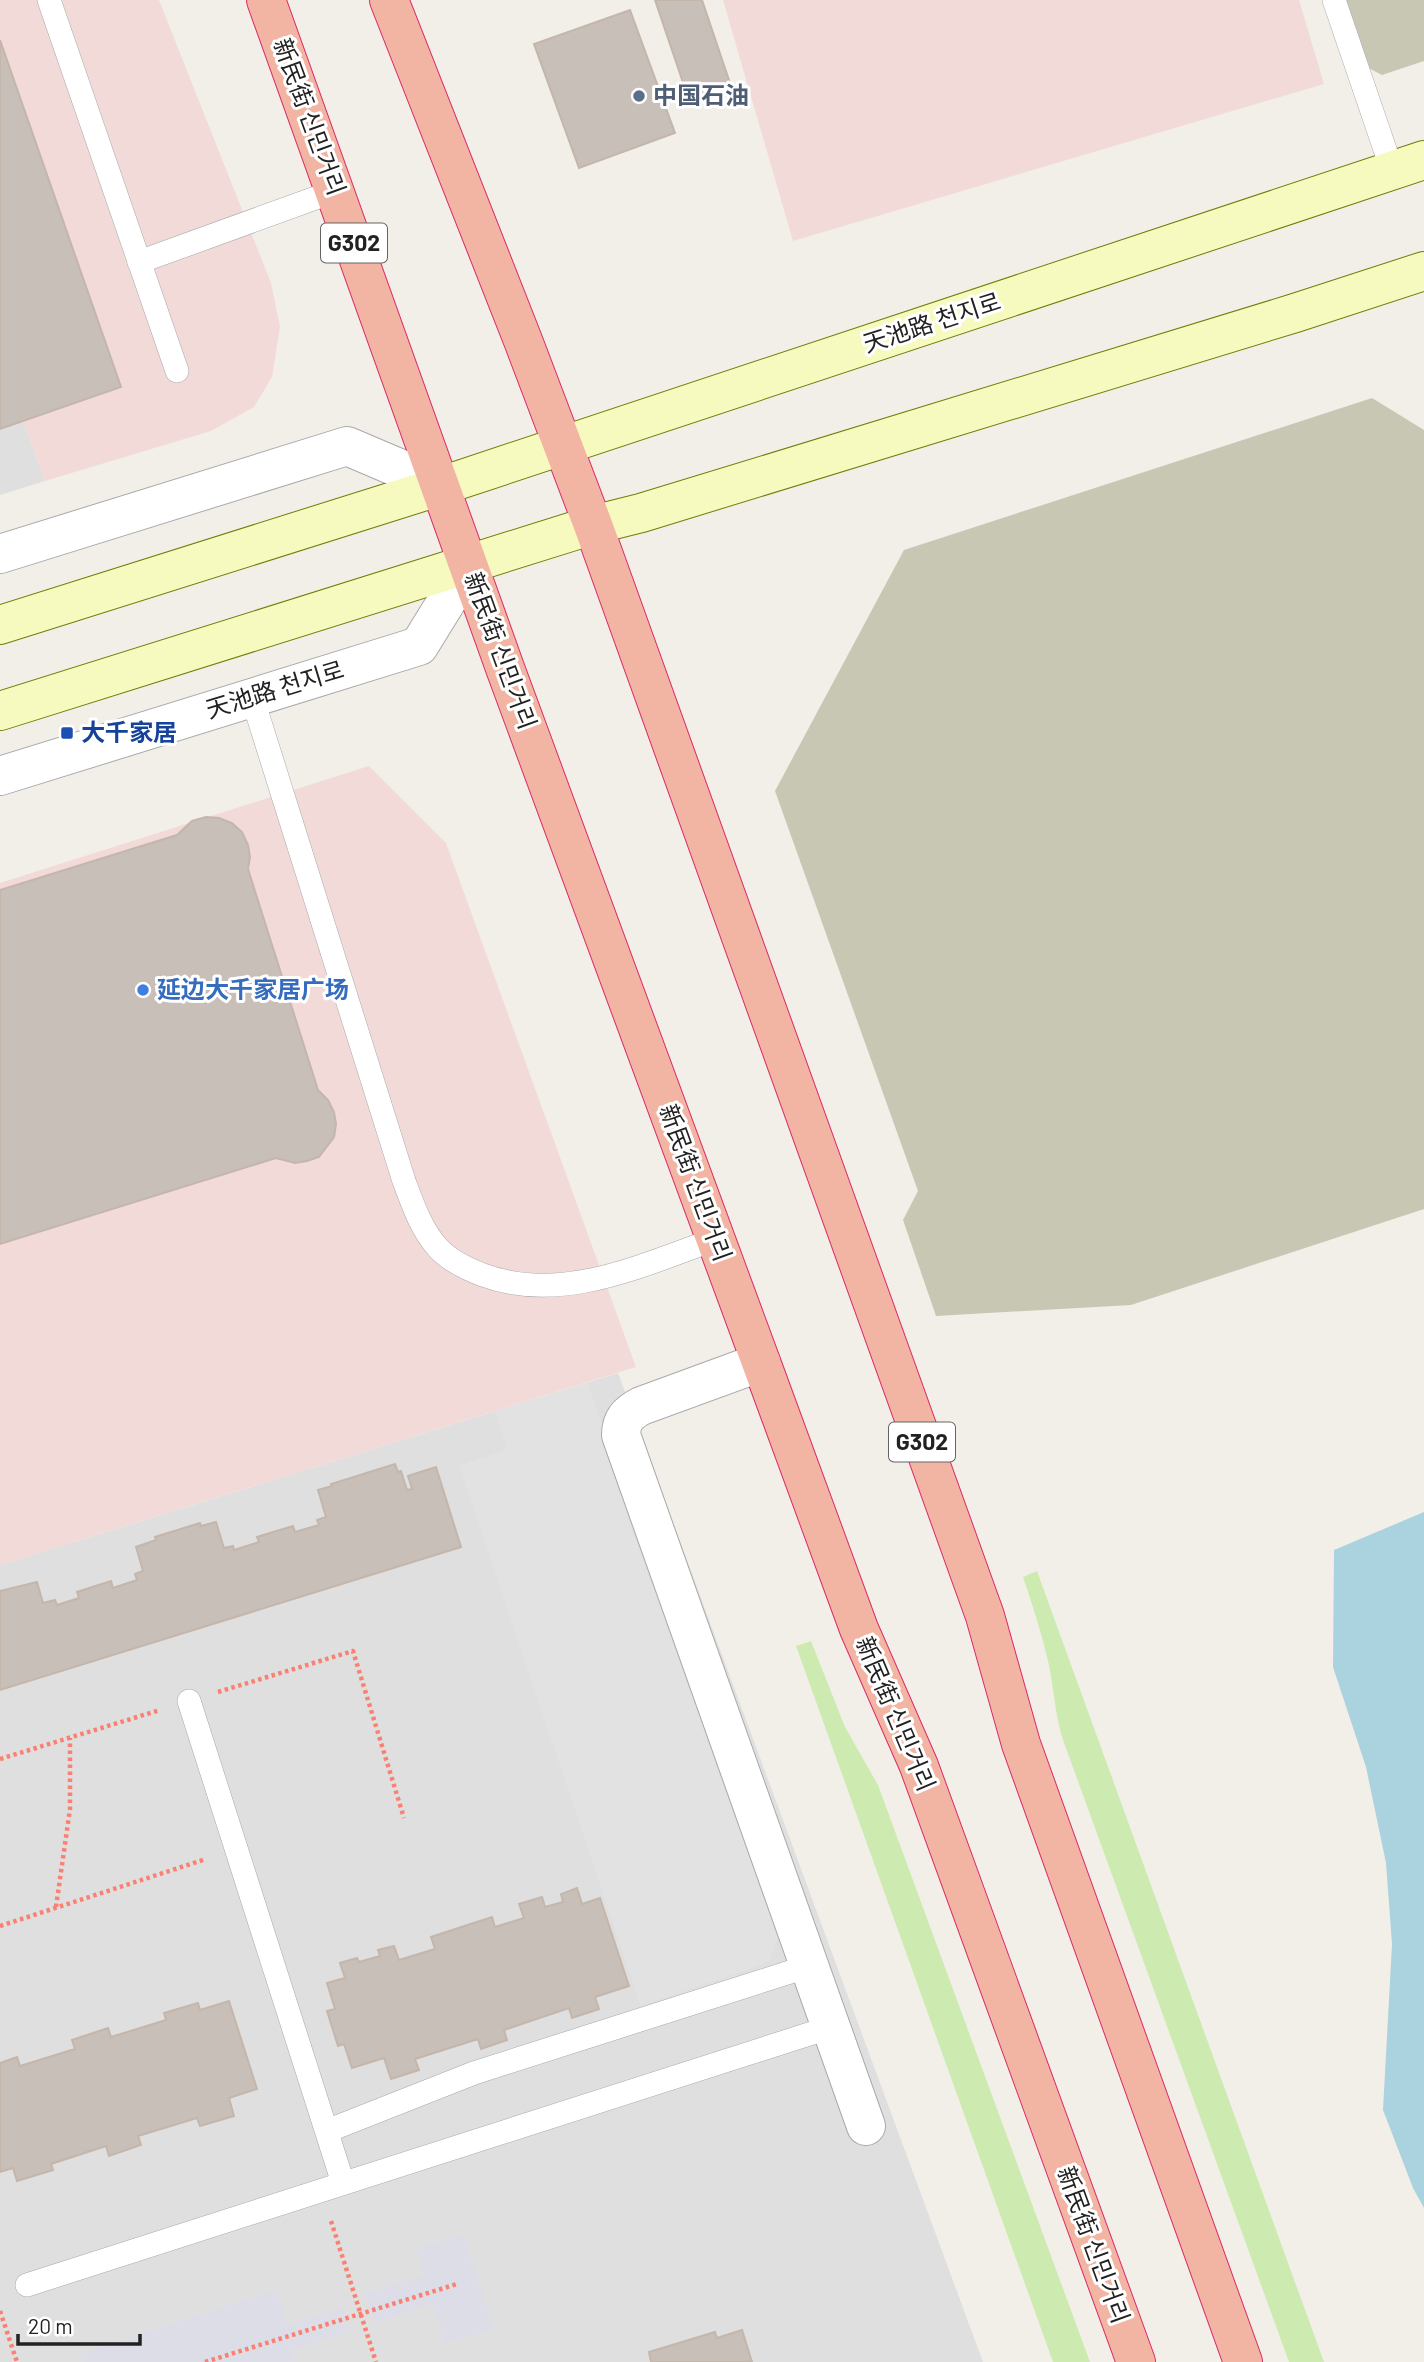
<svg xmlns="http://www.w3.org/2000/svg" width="1424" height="2362" font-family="Barlow,'Noto Sans SC','Noto Sans KR',sans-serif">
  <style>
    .residential { fill: #e0dfdf }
    .commercial { fill: #f2dad9 }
    .construction { fill: #c7c7b4 }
    .grass { fill: #cdebb0 }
    .parking { fill: #e2e2e2 }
    .plaza { fill: #dddde8 }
    .water { fill: #aad3df }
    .building { fill: #c7bfb8; stroke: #c4b6ab; stroke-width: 2 }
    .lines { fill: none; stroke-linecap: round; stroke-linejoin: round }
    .service-casing { stroke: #a9a9a9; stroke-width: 24 }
    .minor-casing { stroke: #a9a9a9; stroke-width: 40 }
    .tertiary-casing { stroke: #a9a9a9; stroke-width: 40 }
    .secondary-casing { stroke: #707d05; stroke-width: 40 }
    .trunk-casing { stroke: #dc2a67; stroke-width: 40 }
    .path { stroke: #fa8072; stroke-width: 4.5; stroke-dasharray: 3.5 3.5; stroke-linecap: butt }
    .service { stroke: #fff; stroke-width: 23 }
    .minor { stroke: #fff; stroke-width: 38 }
    .tertiary { stroke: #fff; stroke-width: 38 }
    .secondary { stroke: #f7fabf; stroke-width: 38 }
    .trunk { stroke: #f2b4a3; stroke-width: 38 }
    .service-dot { fill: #5c6f8a; stroke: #fff; stroke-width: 2.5 }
    .transit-dot { fill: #1a4fb4; stroke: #fff; stroke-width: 2.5 }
    .shop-dot { fill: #3f7fe0; stroke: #fff; stroke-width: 2.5 }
    .labels { text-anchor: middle; stroke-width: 6; stroke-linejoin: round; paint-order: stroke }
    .shield { fill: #fff; stroke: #646464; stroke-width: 2 }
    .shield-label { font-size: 23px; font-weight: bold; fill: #222 }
    .service-label { font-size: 24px; font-weight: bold; fill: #4e5e75; stroke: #fff; text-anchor: start }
    .street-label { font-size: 24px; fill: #222; stroke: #fff }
    .transit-label { font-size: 24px; font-weight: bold; fill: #164399; stroke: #fff; text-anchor: start }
    .shop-label { font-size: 24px; font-weight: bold; fill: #366cbe; stroke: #fff; text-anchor: start }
  </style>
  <rect width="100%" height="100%" fill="#f2efe9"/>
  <g class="residential">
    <polygon points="0,357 45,481 0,495"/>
    <polygon points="618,1373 983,2362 0,2362 0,1565"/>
  </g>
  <g class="commercial">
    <polygon points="0,0 159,0 271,283 280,327 272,377 254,407 211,431 45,481 0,357"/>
    <polygon points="723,0 1299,0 1324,84 793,241"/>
    <polygon points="369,766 446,843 636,1367 0,1565 0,883"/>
  </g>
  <g class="construction">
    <polygon points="1339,0 1424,0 1424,61 1382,75 1355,61"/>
    <polygon points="1372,398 1424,430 1424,1209 1131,1305 936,1316 903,1220 918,1191 775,791 904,550"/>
  </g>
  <g class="grass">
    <path d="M 1037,1571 L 1324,2362 L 1289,2362 L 1063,1740 C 1055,1714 1054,1691 1049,1665 C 1042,1635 1033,1606 1023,1577 Z"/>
    <polygon points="811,1641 845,1727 878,1785 1090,2362 1053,2362 796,1646"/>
  </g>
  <polygon class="parking" points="588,1383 619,1474 622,1497 629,1521 778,1938 770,1960 761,1965 641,2006 459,1466 507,1449 495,1411"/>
  <g class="plaza">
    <polygon points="463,2234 494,2328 445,2343 432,2304 375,2323 365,2294 424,2275 416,2249"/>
    <polygon points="276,2290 288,2325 343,2307 351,2331 292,2350 295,2362 82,2362 79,2354"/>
  </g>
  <polygon class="water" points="1424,1512 1424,2208 1413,2188 1383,2110 1392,1944 1386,1863 1366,1767 1333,1667 1334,1550"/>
  <g class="building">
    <polygon points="655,0 702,0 732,89 690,103"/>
    <polygon points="630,10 675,133 579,168 534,44"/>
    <polygon points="0,40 121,387 0,429"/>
    <polygon points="206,817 219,818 232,823 242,832 248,845 250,857 248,869 318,1090 328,1100 334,1112 336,1124 334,1137 319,1157 307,1161 295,1163 276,1158 0,1244 0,890 177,835 192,821"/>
    <polygon points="395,1464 398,1472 401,1471 407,1490 412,1489 408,1476 436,1467 461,1547 0,1690 0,1591 37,1582 43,1603 55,1600 57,1605 79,1598 77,1592 111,1581 113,1588 137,1580 135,1574 143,1571 136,1547 156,1540 155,1537 200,1523 201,1526 216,1522 224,1548 233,1546 234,1550 259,1542 257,1537 293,1526 295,1532 319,1525 317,1520 326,1517 318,1490 332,1486 331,1484"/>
    <polygon points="577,1888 582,1904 600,1898 629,1986 595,1997 599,2009 572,2018 569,2008 504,2030 507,2040 481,2049 478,2039 415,2059 419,2070 391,2079 384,2058 352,2068 344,2044 338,2046 327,2011 335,2009 327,1983 345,1978 340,1963 357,1958 359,1962 380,1956 378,1950 394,1946 399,1960 435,1949 431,1937 492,1917 495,1927 524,1918 519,1904 542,1897 545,1907 563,1902 561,1894"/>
    <polygon points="229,2001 257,2089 229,2098 234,2116 200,2126 197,2118 138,2136 141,2145 109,2156 106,2146 51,2164 53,2170 17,2181 13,2168 0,2172 0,2063 17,2057 20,2066 75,2049 72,2040 108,2028 111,2037 166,2020 164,2013 198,2003 200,2010"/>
    <polygon points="742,2330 752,2362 651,2362 649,2352 715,2332 717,2338"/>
  </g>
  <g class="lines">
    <g class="service-casing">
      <g id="service">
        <polyline points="49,0 177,371"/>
        <polyline points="1334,0 1392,170"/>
        <polyline points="139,262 335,191"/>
        <path d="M 252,697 L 404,1181 C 413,1205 421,1229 438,1248 C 450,1261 467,1269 483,1275 C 562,1304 642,1265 716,1239"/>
        <polyline points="189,1701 343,2183"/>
        <polyline points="327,2131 474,2073 809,1966"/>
        <polyline points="27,2285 831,2027"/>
      </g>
    </g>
    <g class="minor-casing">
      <path id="minor" d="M 761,1362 L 641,1406 C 628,1413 621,1420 621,1435 L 866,2126"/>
    </g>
    <g class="tertiary-casing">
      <g id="tertiary">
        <polyline points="0,554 347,446 441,486"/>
        <polyline points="0,776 419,646 469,565"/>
      </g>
    </g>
    <g class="secondary-casing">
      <g id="secondary">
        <polyline points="0,625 441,486 1424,160"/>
        <polyline points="0,711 593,525 641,513 1295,313 1424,271"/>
      </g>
    </g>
    <g class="trunk-casing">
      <g id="trunk">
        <polyline points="266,0 505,668 761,1362 859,1629 919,1766 1136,2362"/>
        <polyline points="389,0 524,343 593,525 985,1616 1021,1744 1243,2362"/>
      </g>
    </g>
    <g class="path">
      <polyline points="218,1692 353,1651 404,1818"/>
      <polyline points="0,1759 160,1710"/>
      <polyline points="56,1907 70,1809 70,1738"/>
      <polyline points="0,1926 206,1859"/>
      <polyline points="331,2221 376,2362"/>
      <polyline points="0,2311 17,2362"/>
      <polyline points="205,2362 457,2284"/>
    </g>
    <use href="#service" class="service"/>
    <use href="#minor" class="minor"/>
    <use href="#tertiary" class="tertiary"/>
    <use href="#secondary" class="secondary"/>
    <use href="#trunk" class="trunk"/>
  </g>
  <circle class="service-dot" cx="639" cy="96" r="7"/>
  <rect class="transit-dot" x="60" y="726" width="14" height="14" rx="3.5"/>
  <circle class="shop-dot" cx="143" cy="990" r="7"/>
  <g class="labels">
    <g class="shield">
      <rect x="321" y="223.5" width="66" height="39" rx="5"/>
      <rect x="889" y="1422.5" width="66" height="39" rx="5"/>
    </g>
    <g class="shield-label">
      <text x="354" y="251">G302</text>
      <text x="922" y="1450">G302</text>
    </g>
    <g class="service-label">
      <text x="653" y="104">中国石油</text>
    </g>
    <g class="street-label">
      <text transform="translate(309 117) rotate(70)" y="8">新民街 신민거리</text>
      <text transform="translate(932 323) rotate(-18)" y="8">天池路 천지로</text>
      <text transform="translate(500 651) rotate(70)" y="8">新民街 신민거리</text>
      <text transform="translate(275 690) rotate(-17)" y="8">天池路 천지로</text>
      <text transform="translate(695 1183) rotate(70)" y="8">新民街 신민거리</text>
      <text transform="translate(895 1714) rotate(67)" y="8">新民街 신민거리</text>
      <text transform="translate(1093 2245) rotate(70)" y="8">新民街 신민거리</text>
    </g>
    <g class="transit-label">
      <text x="81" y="741">大千家居</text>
    </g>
    <g class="shop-label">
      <text x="157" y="998">延边大千家居广场</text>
    </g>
  </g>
  <path d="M18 2334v10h122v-10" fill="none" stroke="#222222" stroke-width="3.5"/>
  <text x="28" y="2334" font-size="21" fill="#222222" stroke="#ffffff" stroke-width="5" paint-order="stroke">20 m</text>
</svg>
